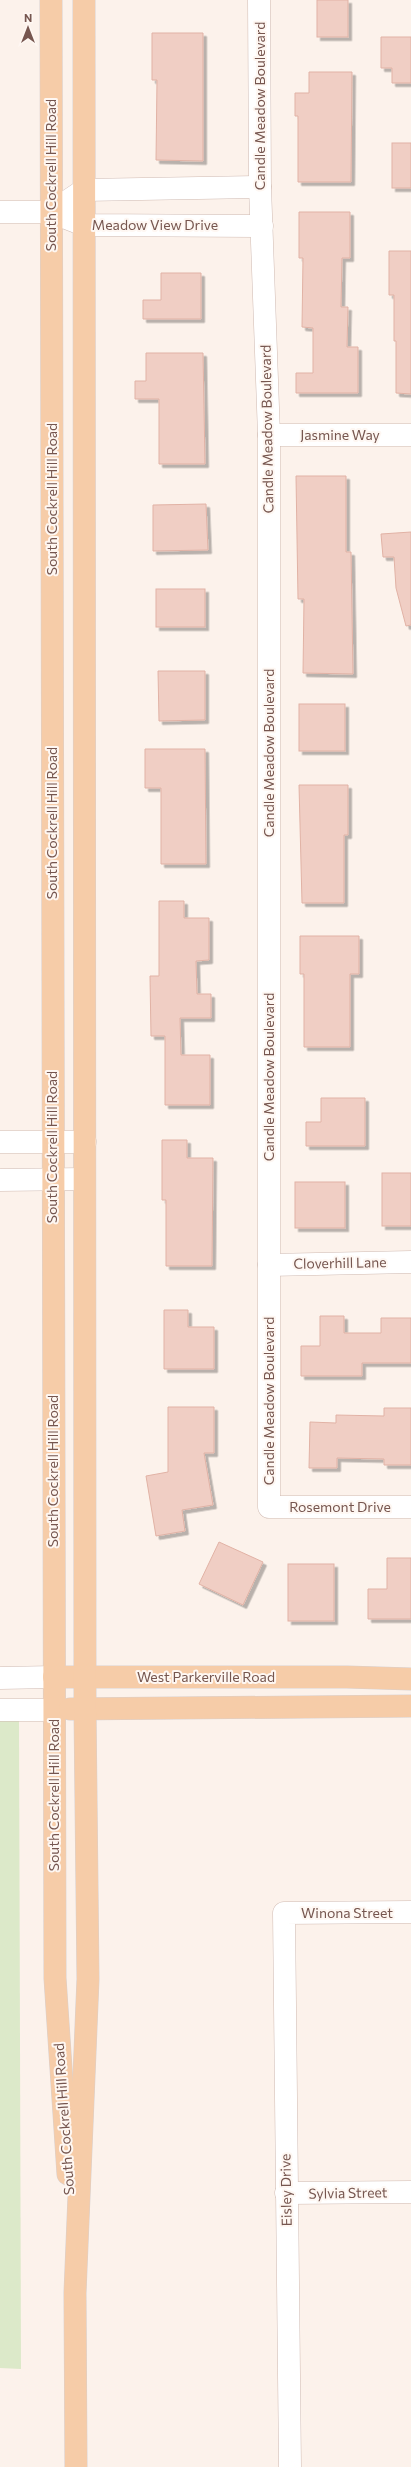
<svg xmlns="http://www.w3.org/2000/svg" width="411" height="2467" font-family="Commissioner,sans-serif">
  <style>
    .green { fill: #dce9c9 }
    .building { fill: #f0cec4; stroke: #e1b2a5; filter: url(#shadow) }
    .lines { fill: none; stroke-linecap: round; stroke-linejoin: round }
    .minor-casing { stroke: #d0bbb3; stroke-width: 23 }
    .major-casing { stroke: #d9d0ce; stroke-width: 23 }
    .minor { stroke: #fff; stroke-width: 22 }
    .major { stroke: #f6cca8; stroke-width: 22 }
    .labels { text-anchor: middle; stroke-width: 4; stroke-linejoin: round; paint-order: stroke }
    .street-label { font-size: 14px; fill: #76564f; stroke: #fef7f2 }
  </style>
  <defs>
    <filter id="shadow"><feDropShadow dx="3.5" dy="3.5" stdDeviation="0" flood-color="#0004"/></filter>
  </defs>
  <rect width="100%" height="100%" fill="#fcf2eb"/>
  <polygon class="green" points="0,1716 19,1716 21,2369 0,2368"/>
  <g class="building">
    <rect x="317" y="0" width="31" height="37"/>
    <polygon points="152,33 203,33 203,161 156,160 157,80 152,80"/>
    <polygon points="381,37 411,37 411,83 392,83 392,68 381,68"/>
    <polygon points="309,72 352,72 351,182 298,182 298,116 295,116 295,93 309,93"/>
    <rect x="392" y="143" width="19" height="45"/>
    <polygon points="299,212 350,212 350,258 342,258 341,307 348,307 347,347 358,347 358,393 296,393 296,373 313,373 313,328 302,327 303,258 299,258"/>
    <polygon points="389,251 411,251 411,394 396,393 396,341 394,341 394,295 389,295"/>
    <polygon points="161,273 201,273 201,319 143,319 143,300 161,300"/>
    <polygon points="146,353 203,353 205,464 159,464 159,399 135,399 135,381 146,381"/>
    <polygon points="296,476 346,476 346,552 351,552 353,674 303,673 304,599 298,599"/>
    <polygon points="206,504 208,550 153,551 153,505"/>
    <polygon points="411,532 411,625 406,626 396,588 394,557 383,557 381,534"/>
    <rect x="156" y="589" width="49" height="38"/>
    <polygon points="158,671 205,671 205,720 159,721"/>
    <rect x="299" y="704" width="46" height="47"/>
    <polygon points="145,749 205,749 206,864 161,864 161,788 145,788"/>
    <polygon points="299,785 348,785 348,835 344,835 344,903 302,903"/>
    <polygon points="159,901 184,901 184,918 209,918 209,960 196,961 197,994 211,994 211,1018 180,1018 181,1055 210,1055 210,1105 165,1105 165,1036 151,1036 150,976 159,976"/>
    <polygon points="300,936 359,936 359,974 350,974 350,1047 304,1047 304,974 300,974"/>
    <polygon points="321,1098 365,1098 365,1146 306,1146 306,1122 321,1122"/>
    <polygon points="162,1140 187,1140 187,1158 213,1158 212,1266 166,1266 166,1200 162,1200"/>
    <rect x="382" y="1173" width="29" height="53"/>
    <rect x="295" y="1182" width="50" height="46"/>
    <polygon points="164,1310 188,1310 188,1327 214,1327 214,1369 164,1369"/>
    <polygon points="320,1316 344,1316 344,1333 381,1333 381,1318 411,1318 411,1363 362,1363 362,1376 301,1376 301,1346 320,1346"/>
    <polygon points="168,1407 214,1407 214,1453 204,1453 213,1505 182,1510 185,1531 156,1536 146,1476 168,1472"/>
    <polygon points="384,1408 411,1408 411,1465 384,1465 384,1459 337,1458 337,1468 309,1468 310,1422 336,1423 336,1415 384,1416"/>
    <polygon points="219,1542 263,1562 243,1605 199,1584"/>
    <polygon points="387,1558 411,1558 411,1619 368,1619 368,1589 387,1589"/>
    <rect x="288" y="1564" width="46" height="57"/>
  </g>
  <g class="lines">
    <g class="minor-casing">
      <g id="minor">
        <polyline points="259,0 260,187 269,435 269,1507 411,1507"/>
        <polyline points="0,212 51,212 84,225 262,226"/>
        <polyline points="51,212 84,190 260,187"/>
        <polyline points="269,435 411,435"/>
        <polyline points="0,1142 85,1142"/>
        <polyline points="0,1180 84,1179"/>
        <polyline points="269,1265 411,1262"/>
        <polyline points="0,1678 54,1677"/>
        <polyline points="0,1710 54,1710"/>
        <polyline points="286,2193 411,2192"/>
        <polyline points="290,2467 284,1913 411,1912"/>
      </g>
    </g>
    <g class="major-casing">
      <g id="major">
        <polyline points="51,0 55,1978 68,2174"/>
        <polyline points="54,1677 347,1677 411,1679"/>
        <polyline points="70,1709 411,1706"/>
        <polyline points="76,2467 75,2293 88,1979 85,1709 84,0"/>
      </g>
    </g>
    <use href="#minor" class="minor"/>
    <use href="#major" class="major"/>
  </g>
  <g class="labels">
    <g class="street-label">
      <text transform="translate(260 106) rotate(-90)" y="5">Candle Meadow Boulevard</text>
      <text transform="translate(51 175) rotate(-90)" y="5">South Cockrell Hill Road</text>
      <text x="155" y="230">Meadow View Drive</text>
      <text transform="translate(267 429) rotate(-91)" y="5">Candle Meadow Boulevard</text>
      <text x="340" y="440">Jasmine Way</text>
      <text transform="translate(52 499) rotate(-90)" y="5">South Cockrell Hill Road</text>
      <text transform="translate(269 753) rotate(-90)" y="5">Candle Meadow Boulevard</text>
      <text transform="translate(52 823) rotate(-90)" y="5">South Cockrell Hill Road</text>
      <text transform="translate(269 1077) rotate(-90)" y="5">Candle Meadow Boulevard</text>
      <text transform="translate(52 1147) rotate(-90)" y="5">South Cockrell Hill Road</text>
      <text transform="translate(340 1263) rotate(-1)" y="5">Cloverhill Lane</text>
      <text transform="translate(269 1401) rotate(-90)" y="5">Candle Meadow Boulevard</text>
      <text transform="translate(53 1471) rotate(-90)" y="5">South Cockrell Hill Road</text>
      <text x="340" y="1512">Rosemont Drive</text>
      <text x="206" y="1682">West Parkerville Road</text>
      <text transform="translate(54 1795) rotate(-90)" y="5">South Cockrell Hill Road</text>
      <text x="347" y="1918">Winona Street</text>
      <text transform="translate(64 2119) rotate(-94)" y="5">South Cockrell Hill Road</text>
      <text transform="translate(286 2190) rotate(-91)" y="5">Eisley Drive</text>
      <text transform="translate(348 2193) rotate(-1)" y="5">Sylvia Street</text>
    </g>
  </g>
  <g transform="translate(28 28)" stroke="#fef7f2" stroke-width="3" paint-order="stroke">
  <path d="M0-3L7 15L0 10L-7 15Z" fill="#76564f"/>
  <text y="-6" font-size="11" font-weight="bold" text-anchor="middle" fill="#76564f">N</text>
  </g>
</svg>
